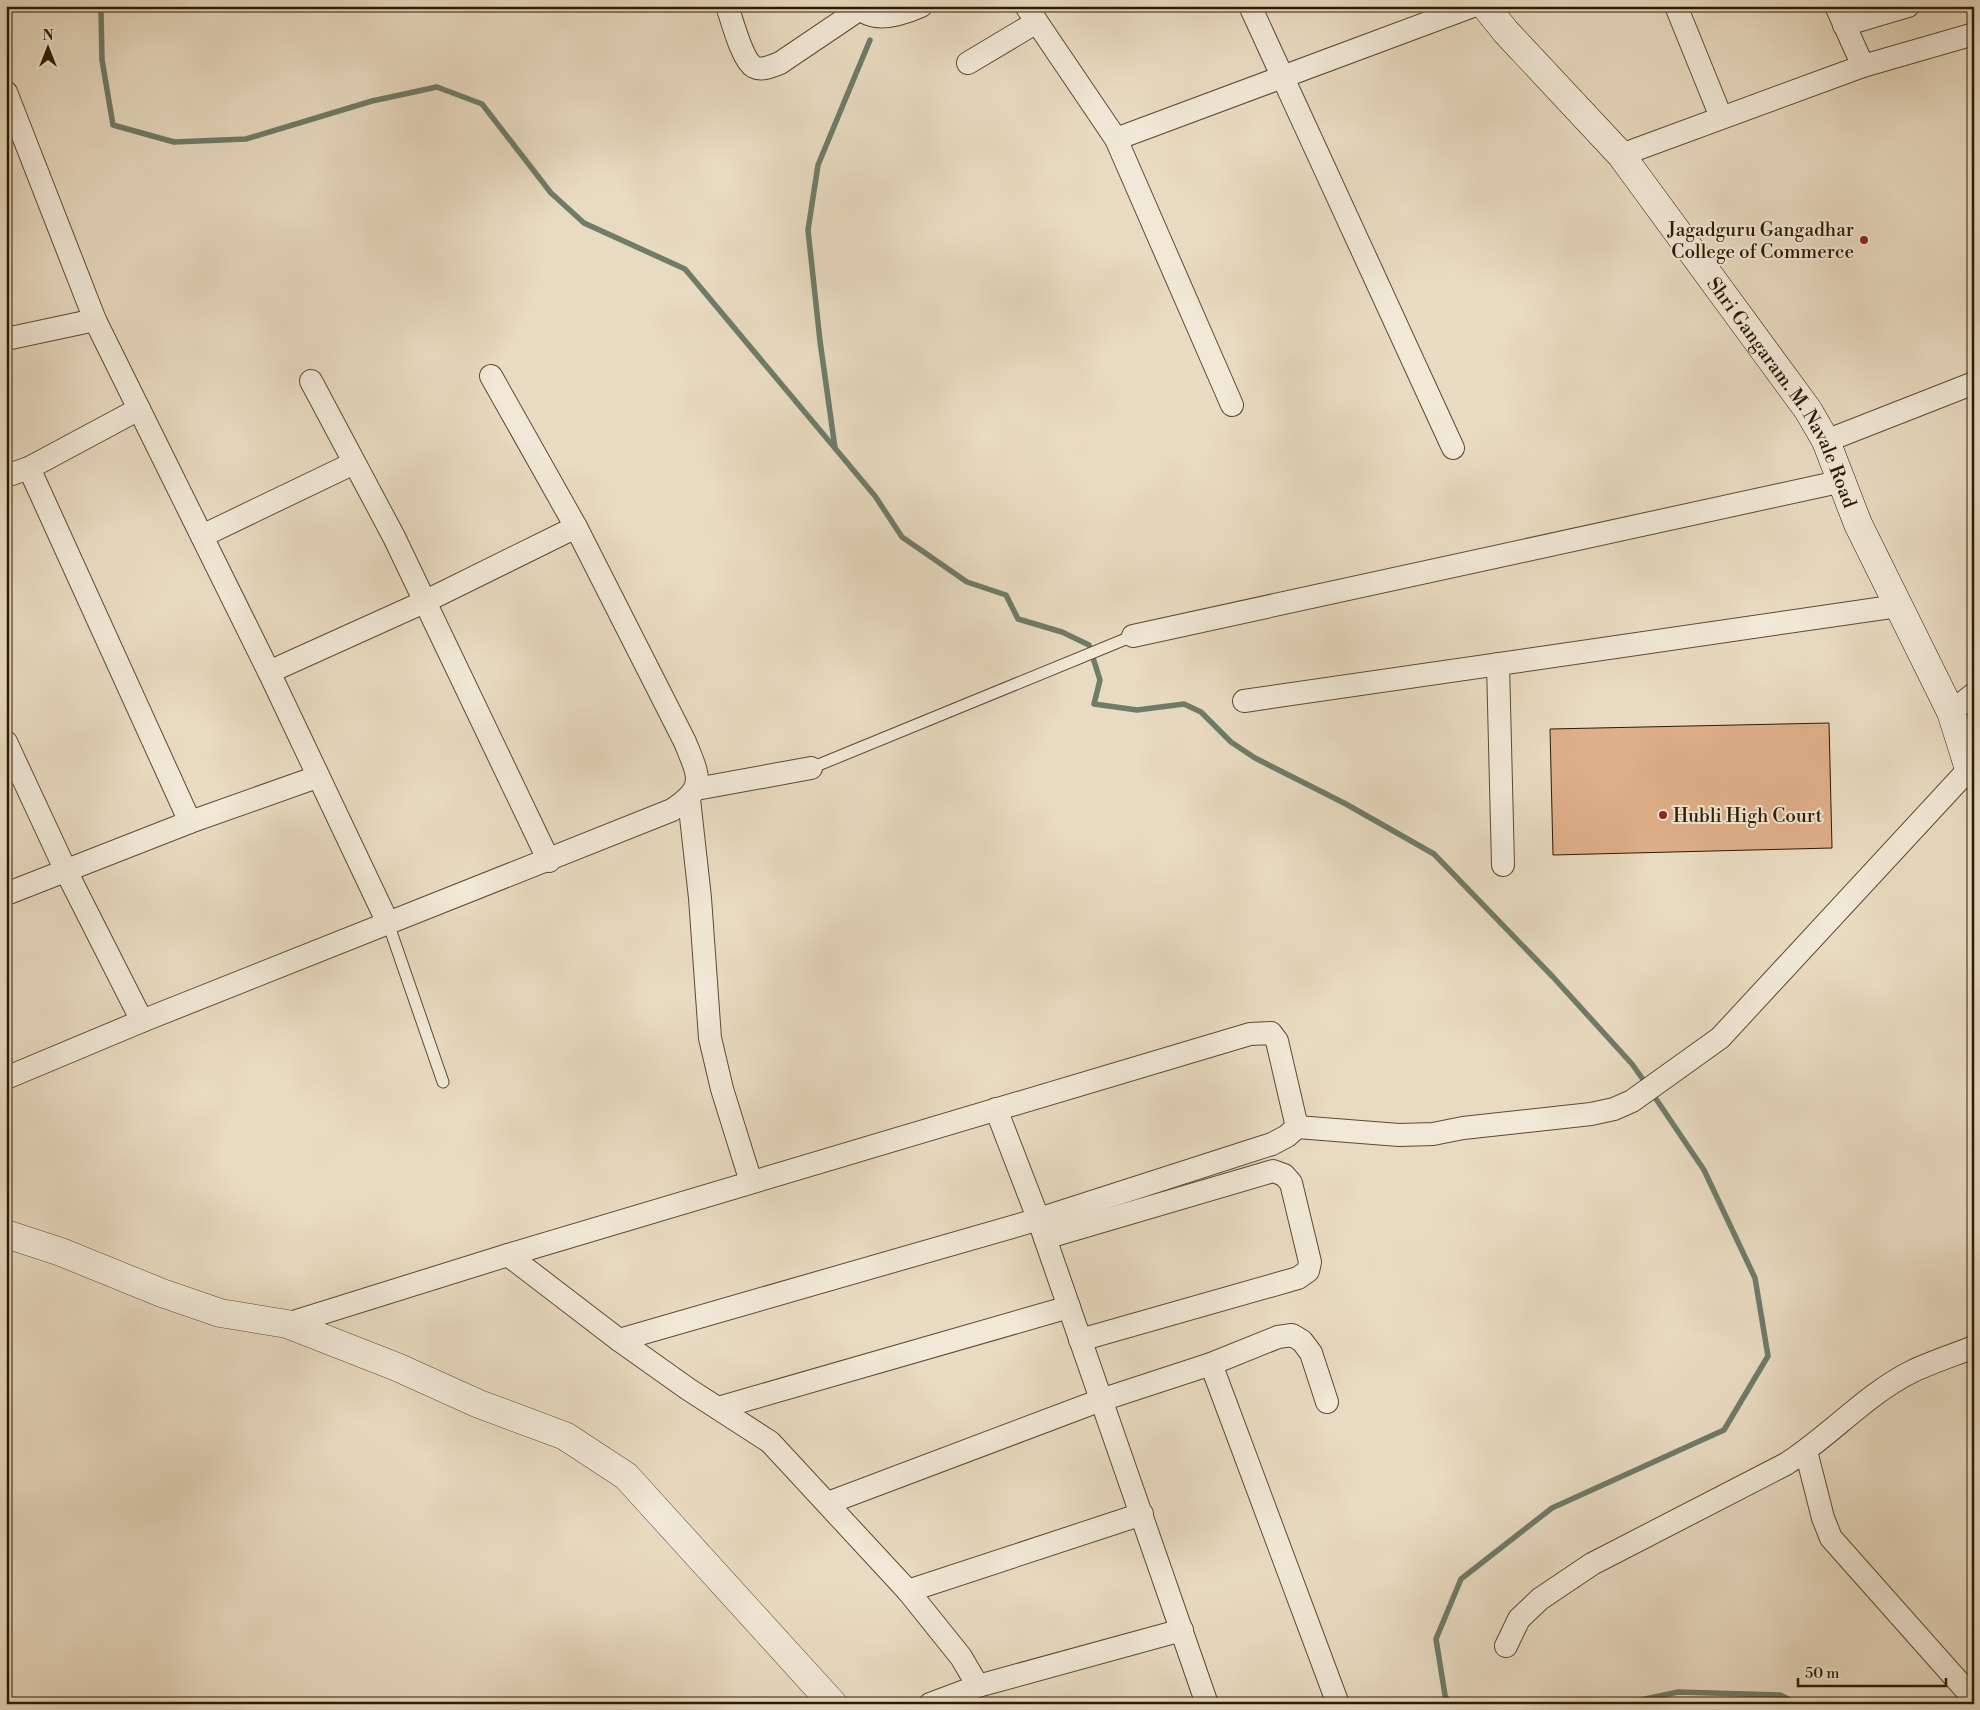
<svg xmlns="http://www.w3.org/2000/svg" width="1980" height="1710" font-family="'Libre Bodoni',serif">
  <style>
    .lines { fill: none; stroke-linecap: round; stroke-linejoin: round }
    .stream { stroke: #6e7c69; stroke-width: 5.5 }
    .building { fill: #dfaf8a; stroke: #2d1b02 }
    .service-casing { stroke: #5c4b32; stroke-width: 13 }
    .minor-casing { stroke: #5c4b32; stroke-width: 24 }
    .tertiary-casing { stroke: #5c4b32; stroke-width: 29 }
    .secondary-casing { stroke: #2d1b02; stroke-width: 29 }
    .service { stroke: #f1e8d7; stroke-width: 11 }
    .minor { stroke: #f1e8d7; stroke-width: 22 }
    .tertiary { stroke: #f1e8d7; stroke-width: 28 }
    .secondary { stroke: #f1e8d7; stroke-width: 28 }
    .poi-dot { fill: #8f2418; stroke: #f1e8d7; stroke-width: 2 }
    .labels { text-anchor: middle; stroke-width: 4; stroke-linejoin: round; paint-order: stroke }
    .poi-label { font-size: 19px; fill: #2d1b02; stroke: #f1e8d7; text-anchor: end }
    .street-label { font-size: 19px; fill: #2d1b02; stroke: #f1e8d7 }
  </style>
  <rect width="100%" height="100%" fill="#e9dbc1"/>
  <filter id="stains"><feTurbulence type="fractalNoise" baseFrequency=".004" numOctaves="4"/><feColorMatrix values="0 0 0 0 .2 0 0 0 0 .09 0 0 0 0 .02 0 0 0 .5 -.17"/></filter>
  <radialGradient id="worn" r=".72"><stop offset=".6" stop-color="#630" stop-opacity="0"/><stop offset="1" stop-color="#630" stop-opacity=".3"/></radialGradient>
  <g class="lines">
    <g class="stream">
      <polyline points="103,6 101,11 102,60 113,125 174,142 246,139 372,101 437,87 482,104 551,193 584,223 685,269 875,496 902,537 967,582 1006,595 1018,619 1062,632 1089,645 1100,680 1094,704 1137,710 1184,704 1201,712 1231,742 1255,758 1346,804 1434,854 1553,977 1632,1064 1647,1085"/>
      <polyline points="835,448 820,341 808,230 818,165 870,40"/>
      <polyline points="1449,1704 1445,1695 1436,1639 1461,1579 1552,1508 1724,1430 1768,1356 1755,1278 1704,1170 1652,1093"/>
      <polyline points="1622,1704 1678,1692 1780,1695 1798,1704"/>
    </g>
  </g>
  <polygon class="building" points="1829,723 1832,848 1553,855 1550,729"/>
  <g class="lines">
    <g class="service-casing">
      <g id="service">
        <polyline points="811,768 1133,636"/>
        <polyline points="388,923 443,1082"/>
      </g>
    </g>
    <g class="minor-casing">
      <g id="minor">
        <path d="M 727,6 C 732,20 742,60 754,67 C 762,71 772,66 780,63 L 860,9"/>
        <path d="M 858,6 C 873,25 903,14 921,6"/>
        <polyline points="1026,6 1116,139 1232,405"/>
        <polyline points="1250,6 1453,448"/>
        <polyline points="1676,6 1721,117"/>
        <polyline points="1836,6 1863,66"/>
        <polyline points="1844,25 1908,6"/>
        <polyline points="968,63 1035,23"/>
        <polyline points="6,92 95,320 269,672 388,923"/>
        <polyline points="1116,139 1473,6"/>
        <polyline points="1621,155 1863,66 1974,34"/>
        <polyline points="6,339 95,320"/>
        <polyline points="311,381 394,537 549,861"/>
        <polyline points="1826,441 1974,383"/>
        <polyline points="29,468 190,822"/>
        <polyline points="6,476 29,468 139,409"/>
        <polyline points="202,536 354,463"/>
        <polyline points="1133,636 1843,481"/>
        <polyline points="1498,664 1503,865"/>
        <polyline points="269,672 424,602 576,527"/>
        <polyline points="1244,701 1898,606"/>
        <polyline points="1951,712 1974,694"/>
        <polyline points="6,742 66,871 142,1021"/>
        <polyline points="696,789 811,768"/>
        <polyline points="689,799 700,898 710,1038 722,1089 751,1182"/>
        <polyline points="6,894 190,822 317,777"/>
        <path d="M 6,1078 L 142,1021 L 672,810 C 707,787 699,777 685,742 L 576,527 L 491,376"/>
        <polyline points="996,1109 1038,1218 1207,1704"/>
        <polyline points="1297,1127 1399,1135 1433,1134 1463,1128 1591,1114 1614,1109 1632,1101 1720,1038 1969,769"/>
        <polyline points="1045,1238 1273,1171 1284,1175 1291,1183 1310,1262 1308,1271 1298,1278 1080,1340"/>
        <polyline points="508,1255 619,1340 688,1389 770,1442 908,1591 961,1657 978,1686"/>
        <polyline points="287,1324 508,1255 1250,1034 1271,1033 1277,1041 1297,1127 1287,1136 1272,1144 1036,1220 619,1340"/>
        <polyline points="1211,1364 1338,1704"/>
        <polyline points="718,1408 1069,1307"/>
        <polyline points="1806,1451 1823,1518 1831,1538 1974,1699"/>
        <polyline points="828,1503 1101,1400 1211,1364 1278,1337 1292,1335 1302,1341 1311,1353 1327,1402"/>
        <polyline points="908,1591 1142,1514"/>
        <path d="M 1506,1646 L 1519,1619 L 1540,1599 L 1592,1564 L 1786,1464 C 1830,1436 1866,1394 1913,1371 C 1932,1362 1954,1355 1974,1347"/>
        <polyline points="930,1704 978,1686 1182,1630"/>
      </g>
    </g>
    <g class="tertiary-casing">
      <polyline id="tertiary" points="6,1234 61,1252 162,1293 220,1313 287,1324 397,1367 479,1404 565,1436 626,1476 833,1704"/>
    </g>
    <g class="secondary-casing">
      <g id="secondary">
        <path id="s1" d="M 1485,6 L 1506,32 L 1621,155 L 1808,410 L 1826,441 L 1858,524 L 1951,712 L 1969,769 L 1974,776"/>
      </g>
    </g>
    <use href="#service" class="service"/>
    <use href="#minor" class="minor"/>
    <use href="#tertiary" class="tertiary"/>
    <use href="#secondary" class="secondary"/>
  </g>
  <g class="poi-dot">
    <circle cx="1864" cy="240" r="5"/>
    <circle cx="1663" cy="815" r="5"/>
  </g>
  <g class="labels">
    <g class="poi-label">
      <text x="1854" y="236">Jagadguru Gangadhar<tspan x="1854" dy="22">College of Commerce</tspan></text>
      <text x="1673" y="822" text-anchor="start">Hubli High Court</text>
    </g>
    <g class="street-label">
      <text dy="7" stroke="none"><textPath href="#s1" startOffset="490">Shri Gangaram. M. Navale Road</textPath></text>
    </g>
  </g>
  <rect width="1980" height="1710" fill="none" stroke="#e9dbc1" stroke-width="25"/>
  <rect x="8" y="8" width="1965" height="1695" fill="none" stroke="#2d1b02" stroke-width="2.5"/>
  <rect x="12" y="12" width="1955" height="1685" fill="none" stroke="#2d1b02"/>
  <g transform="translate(48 48)" stroke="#f1e8d7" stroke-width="4" paint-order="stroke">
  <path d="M0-4L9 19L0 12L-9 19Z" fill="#2d1b02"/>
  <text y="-8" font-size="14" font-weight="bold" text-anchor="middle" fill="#2d1b02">N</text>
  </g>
  <path d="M1798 1678v8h148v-8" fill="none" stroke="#2d1b02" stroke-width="2.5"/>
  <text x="1805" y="1678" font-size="15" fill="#2d1b02" stroke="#f1e8d7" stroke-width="4" paint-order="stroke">50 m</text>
  <rect width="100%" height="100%" filter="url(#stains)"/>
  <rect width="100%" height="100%" fill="url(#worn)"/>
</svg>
